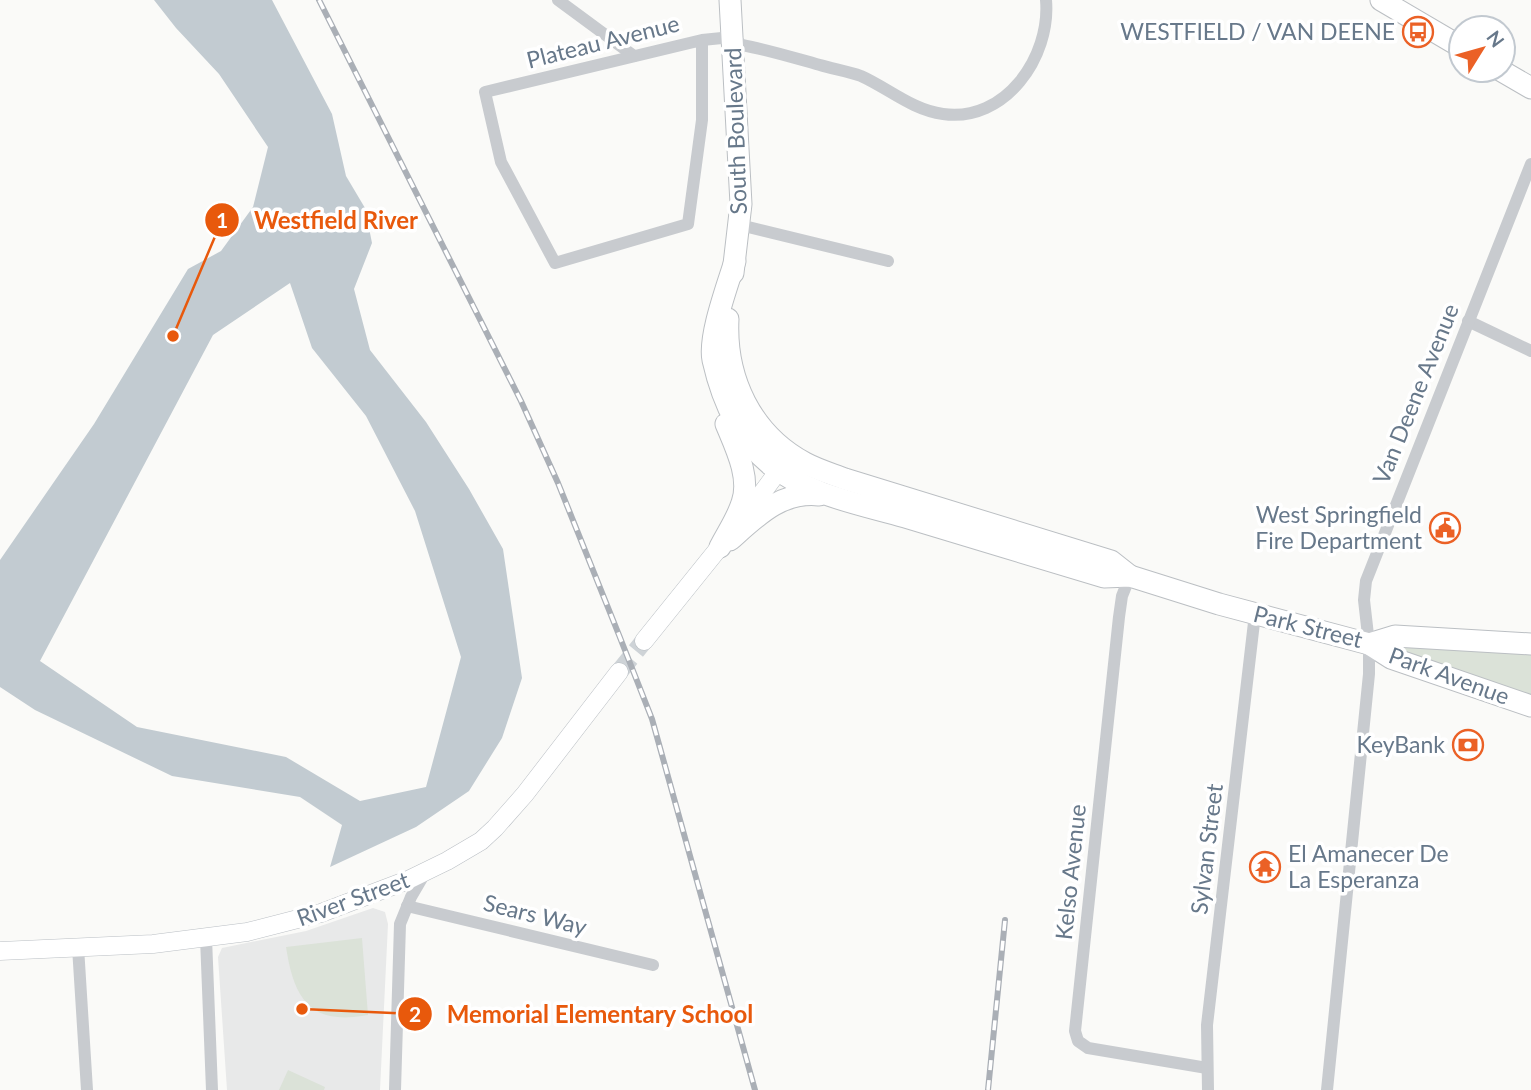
<svg xmlns="http://www.w3.org/2000/svg" width="1531" height="1090" font-family="Lato,sans-serif">
  <style>
    .built { fill: #e8e9e9 }
    .green { fill: #dbe2d8 }
    .water { fill: #c2cbd1; fill-rule: evenodd }
    .lines { fill: none; stroke-linecap: round; stroke-linejoin: round }
    .secondary-tunnel { stroke: #ced3d7; stroke-width: 18; stroke-dasharray: 18 9; stroke-linecap: butt }
    .secondary-casing { stroke: #babfc4; stroke-width: 19 }
    .primary-casing { stroke: #bbbfc3; stroke-width: 23 }
    .minor { stroke: #c8cbcf; stroke-width: 12 }
    .secondary { stroke: #fff; stroke-width: 18 }
    .primary { stroke: #fff; stroke-width: 21 }
    .rail-casing { stroke: #aaafb6; stroke-width: 6 }
    .rail { stroke: #fff; stroke-width: 3.5; stroke-dasharray: 10; stroke-linecap: butt }
    .labels { text-anchor: middle; stroke-width: 7; stroke-linejoin: round; paint-order: stroke }
    .poi-label { font-size: 23px; fill: #67788a; stroke: #fff; text-anchor: end }
    .street-label { font-size: 23px; fill: #67788a; stroke: #fff }
    .leader { fill: none; stroke: #e8590c; stroke-width: 2.5 }
    .callout-dot { fill: #e8590c; stroke: #fff; stroke-width: 2.5 }
    .mark-label { font-size: 21px; text-anchor: middle; font-weight: bold; fill: #fff }
    .callout-label { font-size: 24px; text-anchor: middle; font-weight: bold; fill: #e8590c; stroke: #fff; stroke-width: 7; stroke-linejoin: round; paint-order: stroke }
  </style>
  <rect width="100%" height="100%" fill="#fafaf8"/>
  <polygon class="built" points="373,908 385,912 388,924 380,1090 227,1090 218,957 222,948 306,931"/>
  <g class="green">
    <polygon points="1395,644 1531,652 1531,695 1393,649"/>
    <path d="M 362,938 L 368,1015 C 310,1026 294,999 286,947 Z"/>
    <polygon points="288,1070 325,1087 324,1090 279,1090"/>
  </g>
  <path class="water" d="M 154,0 L 272,0 L 332,114 L 346,176 L 365,208 L 372,243 L 354,289 L 370,350 L 426,422 L 469,489 L 503,549 L 522,678 L 502,738 L 469,791 L 416,827 L 330,867 L 342,825 L 300,797 L 172,776 L 35,710 L 0,687 L 0,560 L 94,424 L 188,269 L 221,251 L 253,207 L 268,147 L 219,74 L 176,28 ZM 290,283 L 312,348 L 366,416 L 415,511 L 461,657 L 426,787 L 360,801 L 286,757 L 137,727 L 40,661 L 213,335 Z"/>
  <g class="lines">
    <polyline class="secondary-tunnel" points="619,672 644,641"/>
    <g class="secondary-casing">
      <g id="secondary">
        <polyline points="644,641 751,508 785,462"/>
        <polyline points="0,951 153,944 247,932 321,913 408,880 447,861 481,841 495,828 525,794 619,672"/>
      </g>
    </g>
    <g class="primary-casing">
      <g id="primary">
        <polyline points="730,0 741,204 733,273"/>
        <polyline points="1381,0 1461,47"/>
        <polyline points="1500,70 1531,88"/>
        <path d="M 735,261 C 728,284 708,337 713,360 C 722,400 738,438 771,465 C 808,495 860,504 905,517 C 971,537 1038,557 1104,577 L 1130,576 L 1219,604 L 1369,644 L 1395,636 L 1531,644"/>
        <path d="M 728,319 C 725,378 751,434 805,463 C 818,470 832,474 845,479 L 1111,561 L 1130,576"/>
        <path d="M 730,540 C 757,516 781,491 819,495"/>
        <path d="M 720,547 C 727,533 737,519 742,503 C 751,478 736,448 726,424"/>
        <polyline points="1369,644 1391,658 1531,706"/>
      </g>
    </g>
    <g class="minor">
      <polyline points="558,0 634,56"/>
      <path d="M 702,40 L 702,120 L 688,224 L 555,263 L 501,162 L 485,92 L 702,40 L 732,37 L 742,45 C 769,50 794,58 820,65 C 833,69 848,71 861,76 C 888,88 912,110 943,114 C 1005,123 1051,57 1046,0"/>
      <polyline points="740,225 888,261"/>
      <polyline points="1468,321 1531,351"/>
      <polyline points="1130,576 1122,596 1119,617 1075,1031 1078,1041 1088,1048 1207,1068"/>
      <polyline points="407,906 653,965"/>
      <polyline points="206,938 212,1090"/>
      <polyline points="78,947 87,1090"/>
      <polyline points="395,1090 400,924 411,897 425,873"/>
      <polyline points="1208,1090 1207,1025 1255,614"/>
      <polyline points="1327,1090 1369,674 1369,644 1364,600 1366,581 1531,164"/>
    </g>
    <use href="#secondary" class="secondary"/>
    <use href="#primary" class="primary"/>
    <g class="rail-casing">
      <g id="rail">
        <polyline points="319,0 521,401 558,483 619,635 652,719 755,1090"/>
        <polyline points="988,1090 1005,920"/>
      </g>
    </g>
    <use href="#rail" class="rail"/>
  </g>
  <defs>
    <g id="bus-ring" transform="scale(1.575)"><circle r="9.5" fill="#fff" stroke="#eb6126" stroke-width="1.5"/><path d="M-5-6H5V4H4V6H2V4H-2V6H-4V4H-5ZM-3.5-4V0h7V-4ZM-3.5 1.2v1.5H-2V1.2ZM2 1.2v1.5H3.5V1.2Z" fill="#eb6126"/></g>
    <g id="civic-ring" transform="scale(1.575)"><circle r="9.5" fill="#fff" stroke="#eb6126" stroke-width="1.5"/><path d="M-.6-6.5H3V-4.5H.6V-3L4-1V1h2V6H-6V1h2V-1L-.6-3ZM-1.2 2.5V6h2.4V2.5Z" fill="#eb6126"/></g>
    <g id="bank-ring" transform="scale(1.575)"><circle r="9.5" fill="#fff" stroke="#eb6126" stroke-width="1.5"/><path d="M-6-4H6V4H-6ZM0-2.3a2.3 2.3 0 1 0 0 4.6a2.3 2.3 0 1 0 0-4.6Z" fill="#eb6126"/></g>
    <g id="temple-ring" transform="scale(1.575)"><circle r="9.5" fill="#fff" stroke="#eb6126" stroke-width="1.5"/><path d="M0-6L5-2H3V0L6.5 2.5H4V6H1.5V3h-3V6H-4V2.5H-6.5L-3 0V-2H-5Z" fill="#eb6126"/></g>
  </defs>
  <g fill-rule="evenodd">
    <use href="#bus-ring" x="1418" y="32"/>
    <use href="#civic-ring" x="1445" y="528"/>
    <use href="#bank-ring" x="1468" y="745"/>
    <use href="#temple-ring" x="1265" y="867"/>
  </g>
  <g class="labels">
    <g class="poi-label">
      <text x="1395" y="40">WESTFIELD / VAN DEENE</text>
      <text x="1422" y="523">West Springfield<tspan x="1422" dy="26">Fire Department</tspan></text>
      <text x="1445" y="753">KeyBank</text>
      <text x="1288" y="862" text-anchor="start">El Amanecer De<tspan x="1288" dy="26">La Esperanza</tspan></text>
    </g>
    <g class="street-label">
      <text transform="translate(603 42) rotate(-14)" y="8">Plateau Avenue</text>
      <text transform="translate(736 131) rotate(-92)" y="8">South Boulevard</text>
      <text transform="translate(1416 394) rotate(-68)" y="8">Van Deene Avenue</text>
      <text transform="translate(1308 627) rotate(14)" y="8">Park Street</text>
      <text transform="translate(1449 676) rotate(20)" y="8">Park Avenue</text>
      <text transform="translate(1207 849) rotate(-83)" y="8">Sylvan Street</text>
      <text transform="translate(1071 872) rotate(-84)" y="8">Kelso Avenue</text>
      <text transform="translate(353 899) rotate(-20)" y="8">River Street</text>
      <text transform="translate(535 915) rotate(14)" y="8">Sears Way</text>
    </g>
  </g>
  <path class="leader" d="M173 336L222 220M302 1009L415 1014"/>
  <g class="callout-dot">
    <circle cx="173" cy="336" r="7"/>
    <circle cx="302" cy="1009" r="7"/>
    <circle cx="222" cy="220" r="18"/>
    <circle cx="415" cy="1014" r="18"/>
  </g>
  <g class="mark-label">
    <text x="222" y="228">1</text>
    <text x="415" y="1022">2</text>
  </g>
  <g class="callout-label">
    <text x="336" y="229">Westfield River</text>
    <text x="600" y="1023">Memorial Elementary School</text>
  </g>
  <g transform="translate(1482 49) rotate(53)"><circle r="33" fill="#ffffff" stroke="#c2c9d0" stroke-width="2"/>
  <path d="M0-5L12 26L0 18L-12 26Z" fill="#eb6126"/>
  <text y="-10" font-size="19" font-weight="bold" text-anchor="middle" fill="#67788a">N</text>
  </g>
</svg>
